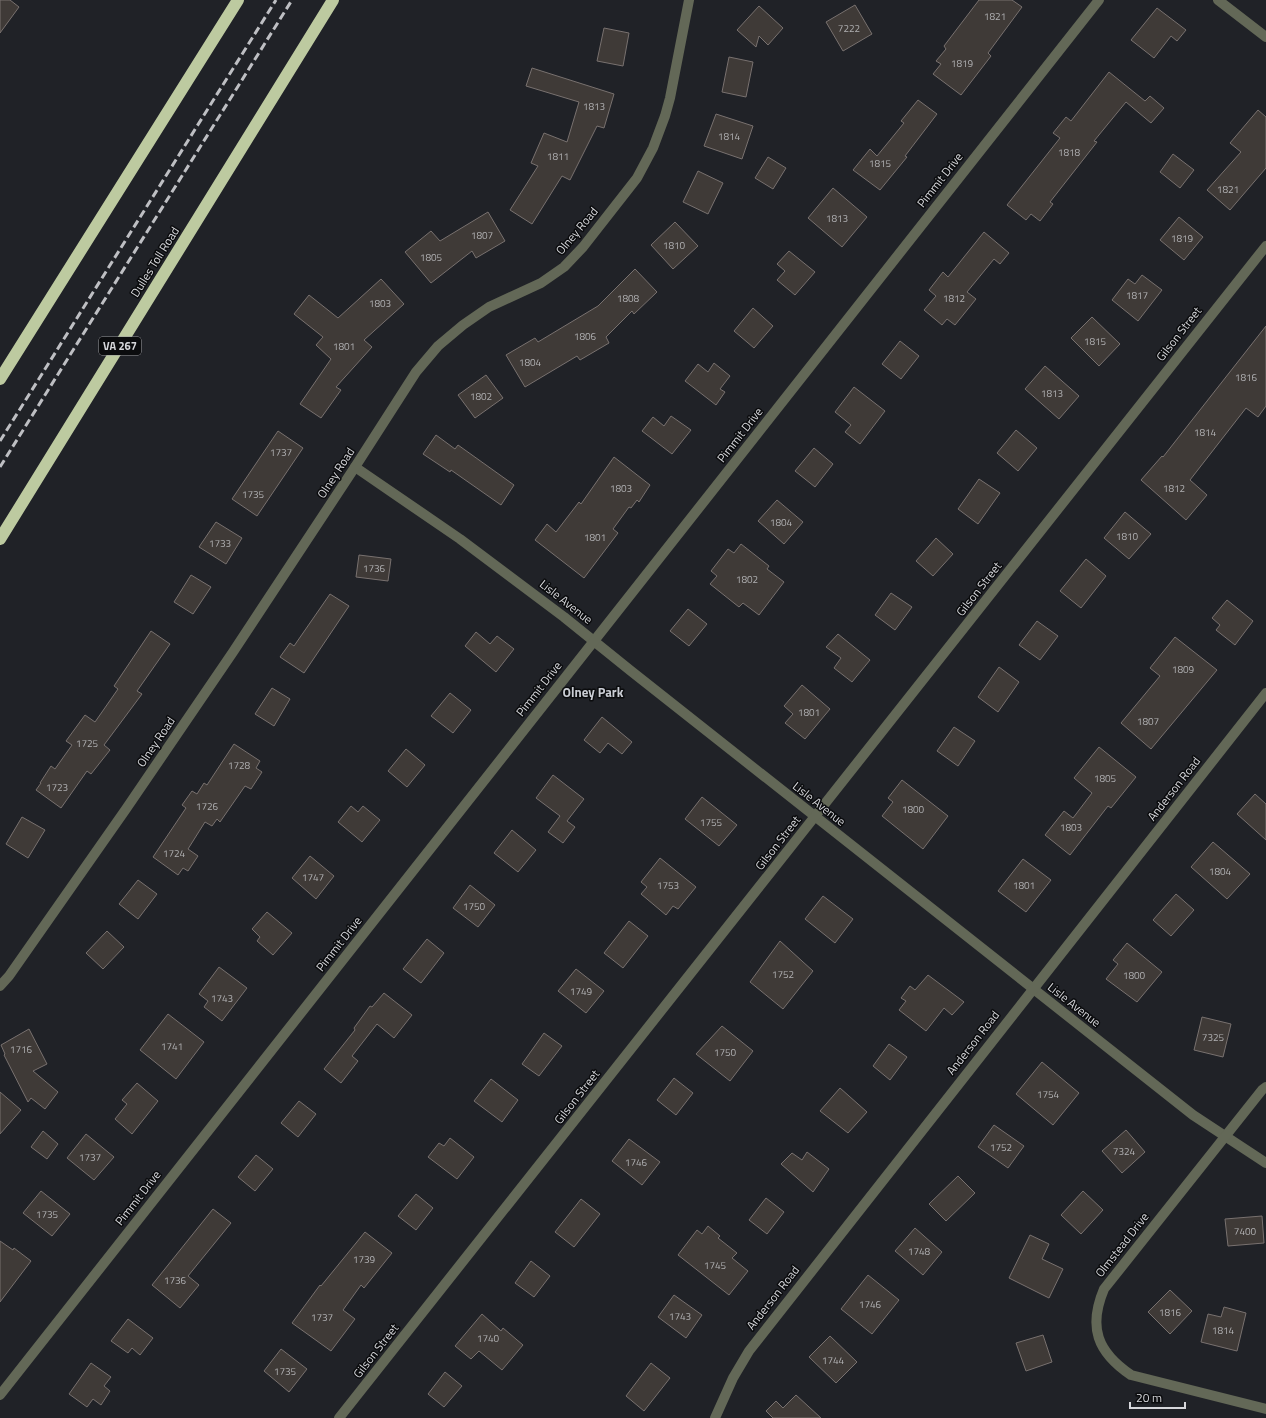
<svg xmlns="http://www.w3.org/2000/svg" width="1266" height="1418" font-family="'Titillium Web',sans-serif">
  <style>
    .building { fill: #3f3a37; stroke: #78716f }
    .lines { fill: none; stroke-linecap: round; stroke-linejoin: round }
    .minor { stroke: #636857; stroke-width: 10 }
    .highway { stroke: #bdcaa0; stroke-width: 12 }
    .rail { stroke: #bebfc3; stroke-width: 3; stroke-dasharray: 8 4; stroke-linecap: butt }
    .labels { text-anchor: middle; stroke-width: 3; stroke-linejoin: round; paint-order: stroke }
    .number-label { font-size: 10px; fill: #b0b0b2 }
    .shield { fill: #0b0c0e; stroke: #999a9e; stroke-width: 1 }
    .shield-label { font-size: 11px; font-weight: bold; fill: #d6d7db }
    .street-label { font-size: 12px; fill: #d6d7db; stroke: #0b0c0e }
    .neighbourhood-label { font-size: 13px; font-weight: bold; fill: #cacdd4; stroke: #0b0c0e }
  </style>
  <rect width="100%" height="100%" fill="#202227"/>
  <g class="building">
    <polygon points="0,0 10,0 19,7 0,33"/>
    <polygon points="979,0 1012,0 1022,7 988,53 991,56 961,95 933,74 941,64 936,61 946,49 944,46"/>
    <polygon points="855,5 872,34 843,51 826,22"/>
    <polygon points="759,6 783,28 768,45 759,36 756,47 737,30"/>
    <polygon points="1157,8 1186,30 1177,41 1171,36 1154,58 1131,40"/>
    <polygon points="604,28 629,33 623,66 597,61"/>
    <polygon points="729,57 753,62 746,97 722,92"/>
    <polygon points="532,68 614,94 604,128 597,126 570,180 562,176 532,224 510,210 538,166 531,163 544,133 567,142 579,102 526,86"/>
    <polygon points="1109,72 1145,101 1150,96 1164,108 1151,123 1126,102 1094,141 1097,142 1050,202 1053,204 1040,221 1031,214 1026,220 1007,205 1060,138 1053,133 1066,117 1071,121"/>
    <polygon points="918,100 937,114 905,156 907,157 880,190 853,170 870,149 877,156 904,123 901,121"/>
    <polygon points="1258,110 1266,117 1266,168 1230,210 1207,190 1241,152 1230,143"/>
    <polygon points="716,114 753,126 742,159 704,146"/>
    <polygon points="1173,154 1194,170 1180,188 1160,172"/>
    <polygon points="768,157 786,168 773,189 755,178"/>
    <polygon points="698,171 723,183 708,214 683,202"/>
    <polygon points="833,188 867,217 842,247 808,218"/>
    <polygon points="488,212 505,241 476,258 472,251 431,283 405,252 431,231 440,241"/>
    <polygon points="1179,217 1203,237 1184,260 1160,240"/>
    <polygon points="675,222 698,246 673,269 651,245"/>
    <polygon points="984,232 1009,253 1000,264 994,259 967,292 976,299 955,325 947,319 942,325 924,310 936,296 929,290 943,272 948,277"/>
    <polygon points="789,251 815,272 795,295 777,280 785,271 777,264"/>
    <polygon points="635,269 657,292 634,314 632,311 606,337 609,343 580,360 577,356 525,387 506,355 535,338 538,342 598,306"/>
    <polygon points="1142,275 1162,290 1138,321 1112,300 1128,279 1135,284"/>
    <polygon points="381,279 404,304 364,340 372,347 336,387 341,390 321,418 300,404 331,359 316,345 323,337 294,314 309,295 338,318"/>
    <polygon points="753,308 773,326 754,348 734,331"/>
    <polygon points="1092,317 1120,344 1099,366 1071,338"/>
    <polygon points="1266,326 1266,406 1258,417 1246,408 1190,480 1207,495 1186,520 1141,480 1162,456 1163,457"/>
    <polygon points="900,341 919,356 901,379 882,364"/>
    <polygon points="714,363 730,376 720,389 725,392 716,405 685,381 698,364 708,372"/>
    <polygon points="1045,366 1079,396 1059,419 1025,389"/>
    <polygon points="486,375 503,398 475,418 458,395"/>
    <polygon points="854,387 885,411 860,444 845,432 851,425 835,412"/>
    <polygon points="671,416 691,430 672,454 642,431 653,417 664,426"/>
    <polygon points="1016,430 1037,448 1018,471 997,453"/>
    <polygon points="278,431 303,448 257,516 232,499"/>
    <polygon points="436,435 455,449 458,445 514,485 501,505 451,470 450,472 423,454"/>
    <polygon points="814,448 833,464 815,487 795,471"/>
    <polygon points="614,457 650,485 639,502 637,500 631,508 629,507 613,529 618,533 584,578 535,540 547,524 556,532 579,502 581,504"/>
    <polygon points="979,479 1000,493 978,524 958,509"/>
    <polygon points="777,500 803,522 784,544 758,521"/>
    <polygon points="1125,512 1151,534 1129,559 1104,538"/>
    <polygon points="216,522 242,538 226,564 199,547"/>
    <polygon points="936,538 953,554 933,576 916,561"/>
    <polygon points="741,544 769,566 767,569 784,582 759,615 743,603 739,607 710,584 717,576 711,571 728,549 734,553"/>
    <polygon points="359,555 391,559 388,581 356,577"/>
    <polygon points="1086,559 1106,576 1081,608 1060,591"/>
    <polygon points="191,575 211,587 193,614 174,602"/>
    <polygon points="891,593 912,607 895,630 875,615"/>
    <polygon points="330,594 349,606 304,673 280,657 290,643 294,646"/>
    <polygon points="1227,600 1253,621 1235,645 1216,630 1220,625 1212,618"/>
    <polygon points="688,609 707,624 689,646 670,631"/>
    <polygon points="1037,621 1058,636 1040,660 1019,645"/>
    <polygon points="151,631 170,644 137,691 142,694 104,745 110,750 91,774 87,771 61,808 36,790 41,783 40,783 51,766 55,769 72,745 66,741 85,715 95,722 118,689 114,686"/>
    <polygon points="476,632 490,644 497,636 514,649 496,672 465,646"/>
    <polygon points="838,634 870,660 852,682 834,668 841,658 826,647"/>
    <polygon points="1175,637 1217,670 1151,749 1121,723 1160,676 1150,668"/>
    <polygon points="999,667 1019,682 998,712 978,697"/>
    <polygon points="802,685 830,709 805,739 785,723 793,714 784,706"/>
    <polygon points="272,688 290,699 274,726 255,714"/>
    <polygon points="450,693 471,710 453,733 431,716"/>
    <polygon points="602,717 632,742 622,754 608,743 600,753 584,740"/>
    <polygon points="954,727 975,741 958,766 937,751"/>
    <polygon points="234,744 260,761 256,768 262,772 251,789 245,786 220,822 217,819 212,826 205,822 188,849 198,856 188,871 183,868 178,875 153,857 186,808 182,805 192,791 197,794 204,783 207,785"/>
    <polygon points="1099,747 1136,777 1111,808 1108,806 1070,855 1045,835 1064,811 1073,818 1092,793 1074,778"/>
    <polygon points="406,749 425,765 407,787 388,771"/>
    <polygon points="553,775 584,799 567,821 575,827 563,843 548,832 560,816 536,798"/>
    <polygon points="902,780 948,816 923,849 882,816 893,802 888,798"/>
    <polygon points="1255,794 1266,804 1266,840 1237,814"/>
    <polygon points="702,797 737,825 719,846 685,819"/>
    <polygon points="351,806 358,812 363,806 380,820 362,842 338,822"/>
    <polygon points="22,817 45,830 28,858 6,844"/>
    <polygon points="512,830 536,850 518,872 494,853"/>
    <polygon points="1213,842 1250,874 1227,899 1191,867"/>
    <polygon points="310,856 334,876 316,899 292,878"/>
    <polygon points="660,858 696,887 678,909 673,906 666,915 641,894 647,887 641,882"/>
    <polygon points="1023,859 1051,880 1026,912 998,891"/>
    <polygon points="138,880 157,894 138,919 119,904"/>
    <polygon points="470,885 495,905 478,927 453,908"/>
    <polygon points="1176,894 1194,910 1171,936 1153,920"/>
    <polygon points="823,896 853,919 835,943 805,919"/>
    <polygon points="267,912 292,933 273,955 257,941 260,937 252,929"/>
    <polygon points="629,921 648,936 623,968 604,953"/>
    <polygon points="107,931 124,947 103,969 86,953"/>
    <polygon points="427,939 444,953 421,983 403,969"/>
    <polygon points="780,941 813,971 783,1009 750,982"/>
    <polygon points="1127,943 1162,972 1137,1002 1106,979 1118,964 1113,960"/>
    <polygon points="219,967 247,988 222,1021 204,1007 208,1001 199,994"/>
    <polygon points="576,969 604,991 586,1013 558,991"/>
    <polygon points="928,975 964,1002 952,1015 944,1008 926,1031 899,1010 906,1001 901,998 910,986 915,990"/>
    <polygon points="384,993 412,1015 394,1038 377,1024 352,1056 358,1061 341,1083 324,1069 355,1030 354,1028 370,1006 372,1007"/>
    <polygon points="168,1014 204,1042 176,1079 140,1050"/>
    <polygon points="1202,1017 1231,1024 1223,1057 1194,1050"/>
    <polygon points="722,1026 753,1051 730,1081 696,1054"/>
    <polygon points="29,1029 47,1064 33,1071 58,1092 45,1109 31,1098 28,1102 4,1055 5,1054 1,1045"/>
    <polygon points="544,1033 562,1046 539,1076 522,1064"/>
    <polygon points="889,1044 907,1057 890,1080 873,1066"/>
    <polygon points="1042,1062 1079,1093 1053,1125 1016,1094"/>
    <polygon points="674,1078 693,1093 676,1115 657,1100"/>
    <polygon points="491,1079 518,1100 502,1122 474,1101"/>
    <polygon points="137,1083 158,1101 132,1134 115,1119 127,1104 122,1100"/>
    <polygon points="840,1088 867,1112 848,1133 820,1111"/>
    <polygon points="0,1092 21,1110 0,1134"/>
    <polygon points="299,1101 316,1114 298,1137 281,1123"/>
    <polygon points="994,1125 1024,1146 1008,1168 978,1147"/>
    <polygon points="1126,1130 1145,1152 1122,1173 1102,1151"/>
    <polygon points="43,1131 58,1144 47,1159 31,1147"/>
    <polygon points="86,1134 114,1157 94,1180 67,1158"/>
    <polygon points="450,1138 474,1157 457,1179 428,1157 439,1143 444,1146"/>
    <polygon points="629,1139 660,1162 642,1185 612,1161"/>
    <polygon points="807,1152 829,1169 813,1192 781,1164 792,1153 802,1160"/>
    <polygon points="256,1155 273,1169 255,1191 238,1177"/>
    <polygon points="958,1176 975,1193 946,1221 929,1204"/>
    <polygon points="41,1191 70,1214 52,1236 23,1213"/>
    <polygon points="1083,1191 1103,1210 1081,1234 1061,1215"/>
    <polygon points="416,1194 433,1208 416,1230 398,1216"/>
    <polygon points="766,1198 784,1212 767,1234 749,1220"/>
    <polygon points="581,1199 600,1214 574,1247 555,1232"/>
    <polygon points="213,1209 231,1223 188,1276 199,1285 180,1308 152,1285"/>
    <polygon points="1262,1216 1264,1243 1228,1246 1225,1219"/>
    <polygon points="708,1226 720,1236 718,1238 737,1253 732,1258 748,1271 729,1295 678,1255 697,1230 702,1234"/>
    <polygon points="915,1228 942,1252 923,1275 895,1251"/>
    <polygon points="365,1232 392,1253 364,1288 361,1285 343,1310 355,1319 331,1351 292,1323 320,1285 321,1286"/>
    <polygon points="1030,1235 1049,1244 1042,1259 1063,1269 1049,1298 1009,1278"/>
    <polygon points="0,1241 13,1250 14,1248 31,1261 0,1302"/>
    <polygon points="531,1261 550,1276 534,1297 515,1283"/>
    <polygon points="868,1275 899,1300 872,1334 841,1309"/>
    <polygon points="1170,1290 1192,1311 1170,1334 1148,1312"/>
    <polygon points="674,1295 702,1315 686,1338 658,1317"/>
    <polygon points="1224,1307 1246,1313 1237,1351 1201,1342 1208,1314 1221,1317"/>
    <polygon points="482,1314 501,1331 503,1328 523,1345 502,1370 479,1351 471,1359 455,1346"/>
    <polygon points="128,1319 153,1338 140,1355 132,1348 128,1353 111,1341"/>
    <polygon points="1043,1335 1052,1362 1026,1371 1016,1343"/>
    <polygon points="830,1336 857,1362 836,1383 809,1357"/>
    <polygon points="281,1349 307,1369 289,1392 264,1371"/>
    <polygon points="91,1363 111,1377 104,1386 110,1391 101,1405 93,1399 87,1407 69,1394"/>
    <polygon points="651,1363 670,1378 644,1411 626,1396"/>
    <polygon points="445,1372 462,1386 444,1407 428,1394"/>
    <polygon points="796,1395 821,1418 773,1418 766,1411 776,1401 783,1408"/>
  </g>
  <g class="lines">
    <g class="minor">
      <polyline points="1218,0 1266,37"/>
      <polyline points="355,467 460,539 564,617 631,671 1193,1115 1266,1163"/>
      <polyline points="0,986 9,976 126,809 233,652 355,467 416,372 438,346 463,325 489,307 541,283 564,267 583,247 637,178 653,148 665,116 670,98 689,0"/>
      <path d="M 1266,1087 L 1262,1090 L 1104,1289 C 1088,1327 1097,1352 1131,1375 L 1266,1409"/>
      <polyline points="0,1395 1099,0"/>
      <polyline points="339,1418 1266,246"/>
      <polyline points="715,1418 733,1378 749,1351 1266,693"/>
    </g>
    <g class="highway">
      <polyline points="0,379 238,0"/>
      <polyline points="0,539 333,0"/>
    </g>
    <g class="rail">
      <polyline points="0,441 276,0"/>
      <polyline points="0,467 292,0"/>
    </g>
  </g>
  <g class="labels">
    <g class="number-label">
      <text x="995" y="20">1821</text>
      <text x="849" y="32">7222</text>
      <text x="962" y="67">1819</text>
      <text x="594" y="110">1813</text>
      <text x="729" y="140">1814</text>
      <text x="1069" y="156">1818</text>
      <text x="558" y="160">1811</text>
      <text x="880" y="167">1815</text>
      <text x="1228" y="193">1821</text>
      <text x="837" y="222">1813</text>
      <text x="482" y="239">1807</text>
      <text x="1182" y="242">1819</text>
      <text x="674" y="249">1810</text>
      <text x="431" y="261">1805</text>
      <text x="1137" y="299">1817</text>
      <text x="628" y="302">1808</text>
      <text x="954" y="302">1812</text>
      <text x="380" y="307">1803</text>
      <text x="585" y="340">1806</text>
      <text x="1095" y="345">1815</text>
      <text x="344" y="350">1801</text>
      <text x="530" y="366">1804</text>
      <text x="1246" y="381">1816</text>
      <text x="1052" y="397">1813</text>
      <text x="481" y="400">1802</text>
      <text x="1205" y="436">1814</text>
      <text x="281" y="456">1737</text>
      <text x="621" y="492">1803</text>
      <text x="1174" y="492">1812</text>
      <text x="253" y="498">1735</text>
      <text x="781" y="526">1804</text>
      <text x="1127" y="540">1810</text>
      <text x="595" y="541">1801</text>
      <text x="220" y="547">1733</text>
      <text x="374" y="572">1736</text>
      <text x="747" y="583">1802</text>
      <text x="1183" y="673">1809</text>
      <text x="809" y="716">1801</text>
      <text x="1148" y="725">1807</text>
      <text x="87" y="747">1725</text>
      <text x="239" y="769">1728</text>
      <text x="1105" y="782">1805</text>
      <text x="57" y="791">1723</text>
      <text x="207" y="810">1726</text>
      <text x="913" y="813">1800</text>
      <text x="711" y="826">1755</text>
      <text x="1071" y="831">1803</text>
      <text x="174" y="857">1724</text>
      <text x="1220" y="875">1804</text>
      <text x="313" y="881">1747</text>
      <text x="668" y="889">1753</text>
      <text x="1024" y="889">1801</text>
      <text x="474" y="910">1750</text>
      <text x="783" y="978">1752</text>
      <text x="1134" y="979">1800</text>
      <text x="581" y="995">1749</text>
      <text x="222" y="1002">1743</text>
      <text x="1213" y="1041">7325</text>
      <text x="172" y="1050">1741</text>
      <text x="21" y="1053">1716</text>
      <text x="725" y="1056">1750</text>
      <text x="1048" y="1098">1754</text>
      <text x="1001" y="1151">1752</text>
      <text x="1124" y="1155">7324</text>
      <text x="90" y="1161">1737</text>
      <text x="636" y="1166">1746</text>
      <text x="47" y="1218">1735</text>
      <text x="1245" y="1235">7400</text>
      <text x="919" y="1255">1748</text>
      <text x="364" y="1263">1739</text>
      <text x="715" y="1269">1745</text>
      <text x="175" y="1284">1736</text>
      <text x="870" y="1308">1746</text>
      <text x="1170" y="1316">1816</text>
      <text x="680" y="1320">1743</text>
      <text x="322" y="1321">1737</text>
      <text x="1223" y="1334">1814</text>
      <text x="488" y="1342">1740</text>
      <text x="833" y="1364">1744</text>
      <text x="285" y="1375">1735</text>
    </g>
    <rect class="shield" x="99" y="337" width="42" height="18" rx="3"/>
    <g class="shield-label">
      <text x="120" y="350">VA 267</text>
    </g>
    <g class="street-label">
      <text transform="translate(940 180) rotate(-52)" y="4">Pimmit Drive</text>
      <text transform="translate(577 231) rotate(-50)" y="4">Olney Road</text>
      <text transform="translate(155 262) rotate(-58)" y="4">Dulles Toll Road</text>
      <text transform="translate(1179 334) rotate(-52)" y="4">Gilson Street</text>
      <text transform="translate(740 435) rotate(-52)" y="4">Pimmit Drive</text>
      <text transform="translate(336 473) rotate(-57)" y="4">Olney Road</text>
      <text transform="translate(979 589) rotate(-52)" y="4">Gilson Street</text>
      <text transform="translate(566 602) rotate(38)" y="4">Lisle Avenue</text>
      <text transform="translate(539 689) rotate(-52)" y="4">Pimmit Drive</text>
      <text transform="translate(156 742) rotate(-56)" y="4">Olney Road</text>
      <text transform="translate(1174 789) rotate(-52)" y="4">Anderson Road</text>
      <text transform="translate(819 804) rotate(38)" y="4">Lisle Avenue</text>
      <text transform="translate(778 843) rotate(-52)" y="4">Gilson Street</text>
      <text transform="translate(339 944) rotate(-52)" y="4">Pimmit Drive</text>
      <text transform="translate(1074 1005) rotate(38)" y="4">Lisle Avenue</text>
      <text transform="translate(973 1043) rotate(-52)" y="4">Anderson Road</text>
      <text transform="translate(577 1097) rotate(-52)" y="4">Gilson Street</text>
      <text transform="translate(138 1198) rotate(-52)" y="4">Pimmit Drive</text>
      <text transform="translate(1122 1245) rotate(-52)" y="4">Olmstead Drive</text>
      <text transform="translate(773 1298) rotate(-52)" y="4">Anderson Road</text>
      <text transform="translate(376 1351) rotate(-52)" y="4">Gilson Street</text>
    </g>
    <g class="neighbourhood-label">
      <text x="593" y="697">Olney Park</text>
    </g>
  </g>
  <path d="M1130 1402v6h55v-6" fill="none" stroke="#d6d7db" stroke-width="2"/>
  <text x="1136" y="1402" font-size="12" fill="#d6d7db" stroke="#0b0c0e" stroke-width="3" paint-order="stroke">20 m</text>
</svg>
